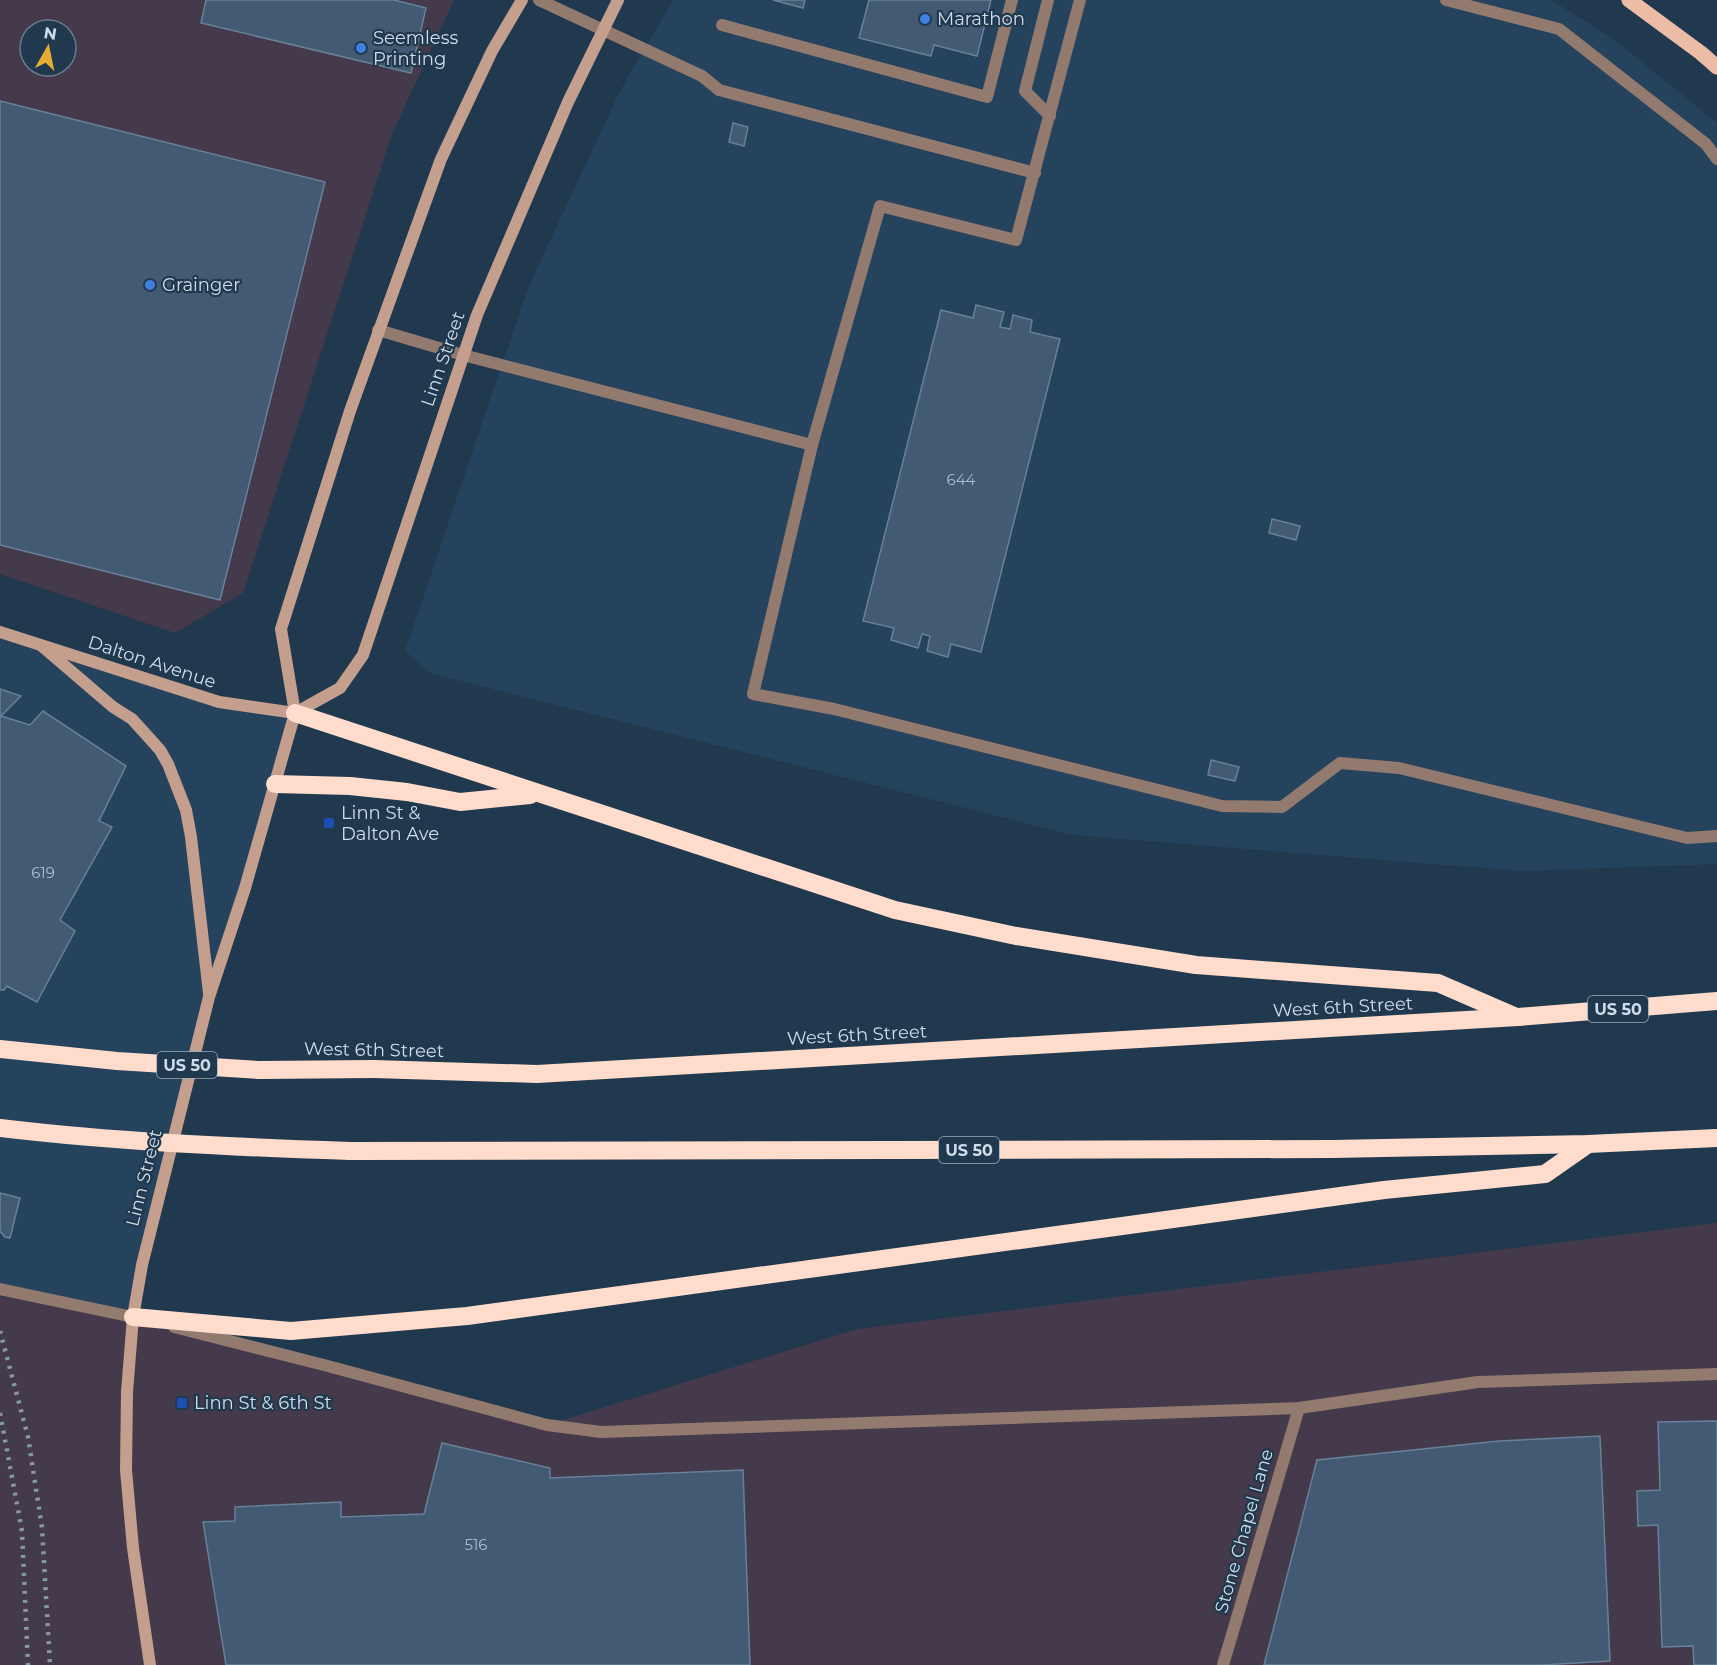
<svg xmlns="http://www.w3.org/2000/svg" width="1717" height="1665" font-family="Montserrat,sans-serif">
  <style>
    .built { fill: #25435d }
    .industrial { fill: #443a4b; fill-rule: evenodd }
    .building { fill: #425b72; stroke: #678199; stroke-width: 1.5 }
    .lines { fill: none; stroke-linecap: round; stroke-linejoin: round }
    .lane { stroke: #927a6f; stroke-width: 12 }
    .street { stroke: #927a6f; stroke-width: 12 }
    .secondary { stroke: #c59f8e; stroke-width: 12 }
    .primary { stroke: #ecbca6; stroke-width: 15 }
    .highway { stroke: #ffdccc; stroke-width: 18 }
    .rail { stroke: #8698a8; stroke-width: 4.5; stroke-dasharray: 3 6; stroke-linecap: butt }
    .highway-bridge { stroke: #ffdccc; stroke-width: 18 }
    .shop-dot { fill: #3f7fe0; stroke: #21394e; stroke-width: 2 }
    .transit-dot { fill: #1a4fb4; stroke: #21394e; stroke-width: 2 }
    .labels { text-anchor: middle; stroke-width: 4.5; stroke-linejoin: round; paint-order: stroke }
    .number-label { font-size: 15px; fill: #acbccc }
    .shield { fill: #21394e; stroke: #9bacbb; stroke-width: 1.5 }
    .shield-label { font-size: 16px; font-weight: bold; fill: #cfddea }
    .poi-label { font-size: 18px; fill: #cfddea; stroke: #21394e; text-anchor: start }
    .street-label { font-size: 18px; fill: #cfddea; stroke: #21394e }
  </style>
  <rect width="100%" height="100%" fill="#21394e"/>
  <g class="built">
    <polygon points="673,0 1551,0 1611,37 1717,123 1717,864 1521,871 1072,835 430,673 405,651 528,288 620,91"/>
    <polygon points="0,632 218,702 295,713 209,997 133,1317 0,1296"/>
  </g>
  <g class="industrial">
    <path d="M 0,0 L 454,0 L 392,134 L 243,593 L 175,633 L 0,574 ZM 30,30 L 66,30 L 66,66 L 30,66 Z"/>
    <polygon points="1717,1223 1717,1665 0,1665 0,1296 133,1317 547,1425 857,1329"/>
  </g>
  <g class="building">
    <polygon points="206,0 394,0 426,8 411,73 201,23"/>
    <polygon points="773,0 805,0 803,8"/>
    <polygon points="869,0 991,0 977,56 934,45 931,56 859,38"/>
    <polygon points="0,101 325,182 220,600 0,545"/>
    <polygon points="733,123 748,127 744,146 729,142"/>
    <polygon points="976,305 1004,312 1000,327 1010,329 1013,315 1032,320 1030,332 1060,339 981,652 951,644 948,657 927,651 930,636 922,634 918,648 891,640 894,628 863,621 941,310 973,318"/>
    <polygon points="1272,519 1300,526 1296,540 1269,533"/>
    <polygon points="0,689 21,696 1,716 30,725 43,711 126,766 99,821 112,827 60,920 75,931 37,1002 7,986 4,990 0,990"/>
    <polygon points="1211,760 1239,767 1235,781 1208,775"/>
    <polygon points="0,1193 20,1198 10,1238 5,1237 0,1231"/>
    <polygon points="1717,1421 1717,1665 1694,1665 1693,1646 1662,1647 1658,1525 1638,1526 1637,1491 1660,1490 1658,1422"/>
    <polygon points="1600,1436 1610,1661 1542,1665 1264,1665 1317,1460 1499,1441"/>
    <polygon points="442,1443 550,1468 550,1478 743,1470 750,1665 226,1665 203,1522 235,1521 235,1507 341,1502 341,1517 424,1514"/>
  </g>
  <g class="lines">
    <g class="lane">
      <polyline points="539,0 702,76 719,90 1035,173"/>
      <polyline points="1048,0 1025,91 1050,116"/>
      <polyline points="1080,0 1016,240 880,206 812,445 753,694 834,709 1222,806 1282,807 1340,763 1399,768 1687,838 1717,836"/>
      <polyline points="1446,0 1559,29 1706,144 1717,159"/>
      <polyline points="722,25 987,97 1012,0"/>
      <polyline points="378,330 463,355 812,445"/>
      <polyline points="0,1289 133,1317"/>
      <polyline points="1223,1665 1299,1408"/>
    </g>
    <polyline class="street" points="174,1327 324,1365 547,1425 601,1432 1299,1408 1478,1382 1717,1374"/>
    <g class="secondary">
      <polyline points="0,632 219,702 295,713"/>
      <polyline points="43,647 113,707 132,719 160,750 168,764 186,810 191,837 209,993"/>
      <polyline points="295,713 340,688 363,655 477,315 568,102 618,0"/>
      <polyline points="150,1665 133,1548 126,1470 127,1392 133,1317 142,1265 209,997 245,888 295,713 281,629 350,411 441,159 492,51 522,0"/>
    </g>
    <polyline class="primary" points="1629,0 1701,53 1717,67"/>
    <g class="highway">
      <polyline points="295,713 895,910 1016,936 1196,965 1438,983 1514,1016"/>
      <polyline points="275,784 350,786 407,792 460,802 530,795"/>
      <polyline points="374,1069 537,1074 1518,1017 1717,1001"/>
      <polyline points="350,1151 1332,1149 1588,1144 1717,1138"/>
      <polyline points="133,1317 291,1331 467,1316 1384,1190 1545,1174 1588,1144"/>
    </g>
    <g class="rail">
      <polyline points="0,1331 28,1437 42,1528 50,1665"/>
      <polyline points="0,1413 22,1531 28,1665"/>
    </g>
    <g class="highway-bridge">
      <polyline points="0,1049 117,1061 259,1070 374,1069"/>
      <path d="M 0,1128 C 117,1142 233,1147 350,1151"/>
    </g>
  </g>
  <g class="shop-dot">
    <circle cx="925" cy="19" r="6"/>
    <circle cx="361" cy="48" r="6"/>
    <circle cx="150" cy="285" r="6"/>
  </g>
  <g class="transit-dot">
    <rect x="323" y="817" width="12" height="12" rx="3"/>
    <rect x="176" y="1397" width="12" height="12" rx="3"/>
  </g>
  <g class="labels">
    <g class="number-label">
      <text x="961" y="485">644</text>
      <text x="43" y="878">619</text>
      <text x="476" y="1550">516</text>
    </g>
    <g class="shield">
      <rect x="1588" y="996" width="60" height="26" rx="4.5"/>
      <rect x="157" y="1052" width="60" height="26" rx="4.5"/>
      <rect x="939" y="1137" width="60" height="26" rx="4.5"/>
    </g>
    <g class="shield-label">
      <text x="1618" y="1015">US 50</text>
      <text x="187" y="1071">US 50</text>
      <text x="969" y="1156">US 50</text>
    </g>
    <g class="poi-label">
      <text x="937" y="25">Marathon</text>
      <text x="373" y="44">Seemless<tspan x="373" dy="21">Printing</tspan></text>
      <text x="162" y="291">Grainger</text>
      <text x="341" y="819">Linn St &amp;<tspan x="341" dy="21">Dalton Ave</tspan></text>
      <text x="194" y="1409">Linn St &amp; 6th St</text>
    </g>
    <g class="street-label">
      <text transform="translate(443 359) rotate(-71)" y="6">Linn Street</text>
      <text transform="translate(152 662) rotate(18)" y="6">Dalton Avenue</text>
      <text transform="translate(1343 1007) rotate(-3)" y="6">West 6th Street</text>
      <text transform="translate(857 1035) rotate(-3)" y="6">West 6th Street</text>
      <text transform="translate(374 1050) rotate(1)" y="6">West 6th Street</text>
      <text transform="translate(144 1178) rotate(-76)" y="6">Linn Street</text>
      <text transform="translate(1244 1531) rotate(-74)" y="6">Stone Chapel Lane</text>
    </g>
  </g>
  <g transform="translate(48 48) rotate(9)"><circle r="28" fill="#21394e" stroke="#677b8c" stroke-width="1.5"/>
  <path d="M0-4.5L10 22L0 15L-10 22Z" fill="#e4ae35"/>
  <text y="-9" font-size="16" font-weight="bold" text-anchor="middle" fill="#cfddea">N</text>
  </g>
</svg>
